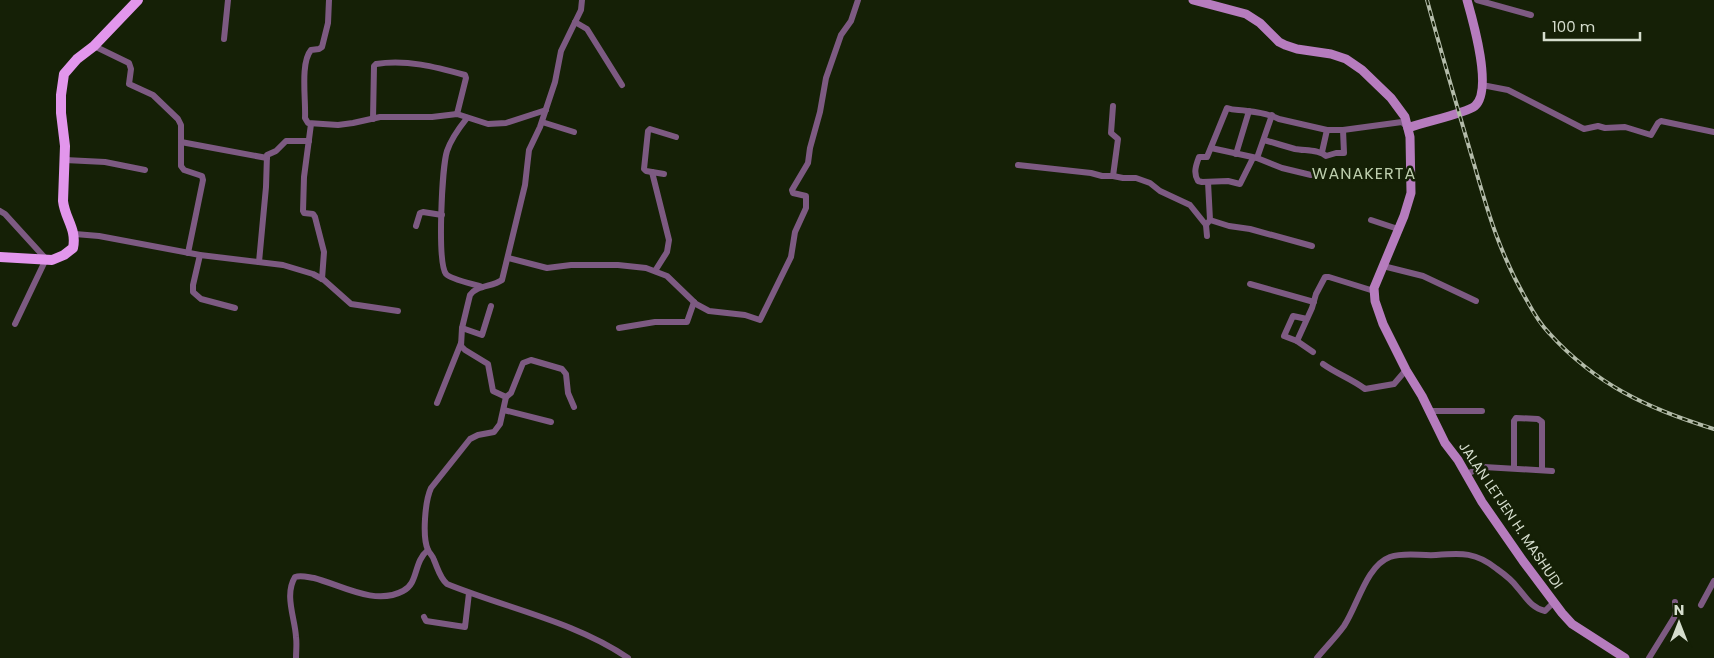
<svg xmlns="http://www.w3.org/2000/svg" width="1714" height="658" font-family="Poppins,sans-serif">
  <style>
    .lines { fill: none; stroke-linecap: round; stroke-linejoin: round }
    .street { stroke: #7d5a82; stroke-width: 6 }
    .secondary { stroke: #b67cbe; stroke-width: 9 }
    .primary { stroke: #e296ec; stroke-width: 10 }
    .rail-casing { stroke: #b3bba9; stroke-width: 4 }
    .rail { stroke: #152006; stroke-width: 2; stroke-dasharray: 5.5; stroke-linecap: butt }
    .labels { text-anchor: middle; stroke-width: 5; stroke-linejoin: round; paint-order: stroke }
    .street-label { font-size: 14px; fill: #d5ddcd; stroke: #152006 }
    .quarter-label { font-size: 16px; letter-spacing: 1px; fill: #becfae; stroke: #152006 }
  </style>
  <rect width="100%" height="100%" fill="#152006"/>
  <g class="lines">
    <g class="street">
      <path d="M 329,0 L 328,23 L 322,47 L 319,49 L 311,50 C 300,63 306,100 305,118 L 308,123 L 338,125 L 353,123 L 380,117 L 432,117 L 457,114 L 488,124 L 506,123 L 546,110"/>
      <path d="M 582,0 L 581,10 L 561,51 L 555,82 L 540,127 L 529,150 L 525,185 L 502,280 C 492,287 477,285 470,295 L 462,328 L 461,346 L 465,350 L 488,364 L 493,391 L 506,397 L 500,424 L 494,432 L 478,435 L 470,439 L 431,488 C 425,501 422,537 428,550 C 430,554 433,556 434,560 C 438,569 440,578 447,584 C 506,608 576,622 628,658"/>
      <polyline points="1477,0 1531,15"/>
      <polyline points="575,22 587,29 622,85"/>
      <polyline points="224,39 228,0"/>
      <polyline points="94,46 129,63 131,69 129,84 153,95 178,119 181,125 181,166 184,170 202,176 203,180 188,253"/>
      <polyline points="1482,85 1508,90 1584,129 1598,126 1605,128 1625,127 1651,135 1658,123 1661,121 1714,132"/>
      <path d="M 467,118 C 459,128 451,139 447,151 C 442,167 437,262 446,274 C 452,280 474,284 482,287"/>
      <path d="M 373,119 L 374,66 L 376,64 C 406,59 436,67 465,75 L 466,78 L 457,114"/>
      <polyline points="542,122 574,132"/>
      <polyline points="311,124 304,177 303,211 304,213 313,214 315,217 324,252 322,279"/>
      <path d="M 1264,140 C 1274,143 1285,146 1295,149 C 1305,151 1318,149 1326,156 L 1336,153 L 1344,153 L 1343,130"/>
      <polyline points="181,142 267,158"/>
      <polyline points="1211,148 1257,158 1282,168 1311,175"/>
      <polyline points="1322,152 1327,130"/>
      <polyline points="1236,154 1249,111"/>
      <path d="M 1253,158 L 1240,184 L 1228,181 L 1202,182 L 1198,181 C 1193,173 1196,165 1199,157 L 1207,157 L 1227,108 C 1235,111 1240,109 1247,111 C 1257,112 1269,114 1279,119 L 1327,130 L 1343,130 L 1402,122 L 1407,127"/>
      <polyline points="1257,158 1272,115"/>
      <polyline points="65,160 105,162 145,170"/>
      <polyline points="1018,165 1091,173 1102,176 1113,176 1123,178 1136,178 1150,183 1160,191 1190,205 1206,225 1210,220"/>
      <polyline points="652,172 669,240 667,252 655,271"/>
      <polyline points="664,174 646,171 644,169 648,131 650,129 676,137"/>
      <polyline points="1113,176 1118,139 1111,133 1113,106"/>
      <polyline points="1208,182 1210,220 1229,226 1250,229 1312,246"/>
      <polyline points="0,211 5,214 46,259 15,324"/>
      <polyline points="1371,220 1398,229"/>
      <polyline points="1206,225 1207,236"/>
      <polyline points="416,226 420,213 423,212 442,215"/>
      <polyline points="75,234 99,236 200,255 283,265 313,274 324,280 351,304 398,311"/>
      <polyline points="200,255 193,285 193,292 201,299 235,308"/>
      <polyline points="508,258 547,268 571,265 618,265 646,268 667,276 696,304 709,311 745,315 760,320 791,257 795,232 806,208 806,196 793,193 792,190 808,163 810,148 820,112 826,78 841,35 851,21 858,0"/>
      <polyline points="259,262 266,187 267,155 276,151 286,141 309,141"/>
      <polyline points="1383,266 1423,276 1476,301"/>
      <polyline points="1250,284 1314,302"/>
      <polyline points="1307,319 1297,341 1284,336 1293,316 1307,319 1312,308 1316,294 1325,277 1329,277 1374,291"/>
      <polyline points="462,328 482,335 491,306"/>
      <polyline points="619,328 655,322 687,322 694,302"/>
      <polyline points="1297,341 1313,352"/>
      <path d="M 1323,364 C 1337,374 1352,379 1365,389 L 1394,384 L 1406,370"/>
      <polyline points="506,397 511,393 523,363 531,360 562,369 566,374 568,393 574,407"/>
      <polyline points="437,403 461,343"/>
      <polyline points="504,410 551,422"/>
      <polyline points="1430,411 1482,411"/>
      <polyline points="1514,467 1514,421 1516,418 1538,419 1542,422 1542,470"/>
      <polyline points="1466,474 1484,467 1552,471"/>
      <polyline points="1701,605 1714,581"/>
      <polyline points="424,617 426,621 465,627 469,593"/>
      <path d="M 296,658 C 296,651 297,644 296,637 C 295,618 284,595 295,577 C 301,575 307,577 314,578 C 341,585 375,606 403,591 C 419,583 413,562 428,550"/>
      <path d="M 1317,658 C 1326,647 1336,637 1344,626 C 1358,605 1366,566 1390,557 C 1405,552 1421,556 1436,555 C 1462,553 1476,552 1497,569 C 1504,574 1512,580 1517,587 C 1526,597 1531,608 1545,611 L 1554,602"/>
      <polyline points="1649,658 1675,616 1676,611 1675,602"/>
    </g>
    <g class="secondary">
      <polyline points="1193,0 1246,14 1260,23 1279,42 1285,45 1297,49 1331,54 1346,59 1362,70 1391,98 1405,117 1410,137 1411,193 1404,216 1374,288 1375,301 1383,324 1406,370 1422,396 1445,443 1458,460 1482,502 1523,561 1562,613 1572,624 1625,658"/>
      <path d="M 1408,128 C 1423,122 1465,114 1475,106 C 1493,90 1473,21 1467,0"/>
    </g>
    <path class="primary" d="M 0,257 L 52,260 L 64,255 L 73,248 C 77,229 65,219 63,201 L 65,146 L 61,113 L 61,95 L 64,74 L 77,59 L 94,46 L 138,0"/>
    <g class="rail-casing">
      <path id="rail" d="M 1427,0 C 1442,55 1458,110 1474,164 C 1488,213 1500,254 1526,299 C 1532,310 1539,323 1549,333 C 1596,385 1649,409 1714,429"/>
    </g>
    <use href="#rail" class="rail"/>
  </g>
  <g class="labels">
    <g class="street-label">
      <text transform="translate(1511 515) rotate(56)" y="5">JALAN LETJEN H. MASHUDI</text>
    </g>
    <g class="quarter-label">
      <text x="1364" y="179">WANAKERTA</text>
    </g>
  </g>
  <g transform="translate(1679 623)" stroke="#152006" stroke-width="4" paint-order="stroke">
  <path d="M0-4L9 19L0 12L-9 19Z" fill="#d5ddcd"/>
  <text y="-8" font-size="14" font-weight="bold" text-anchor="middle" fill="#d5ddcd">N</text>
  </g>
  <path d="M1544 32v8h96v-8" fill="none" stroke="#d5ddcd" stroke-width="2.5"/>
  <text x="1552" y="32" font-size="15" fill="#d5ddcd" stroke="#152006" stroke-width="4" paint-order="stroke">100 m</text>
</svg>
